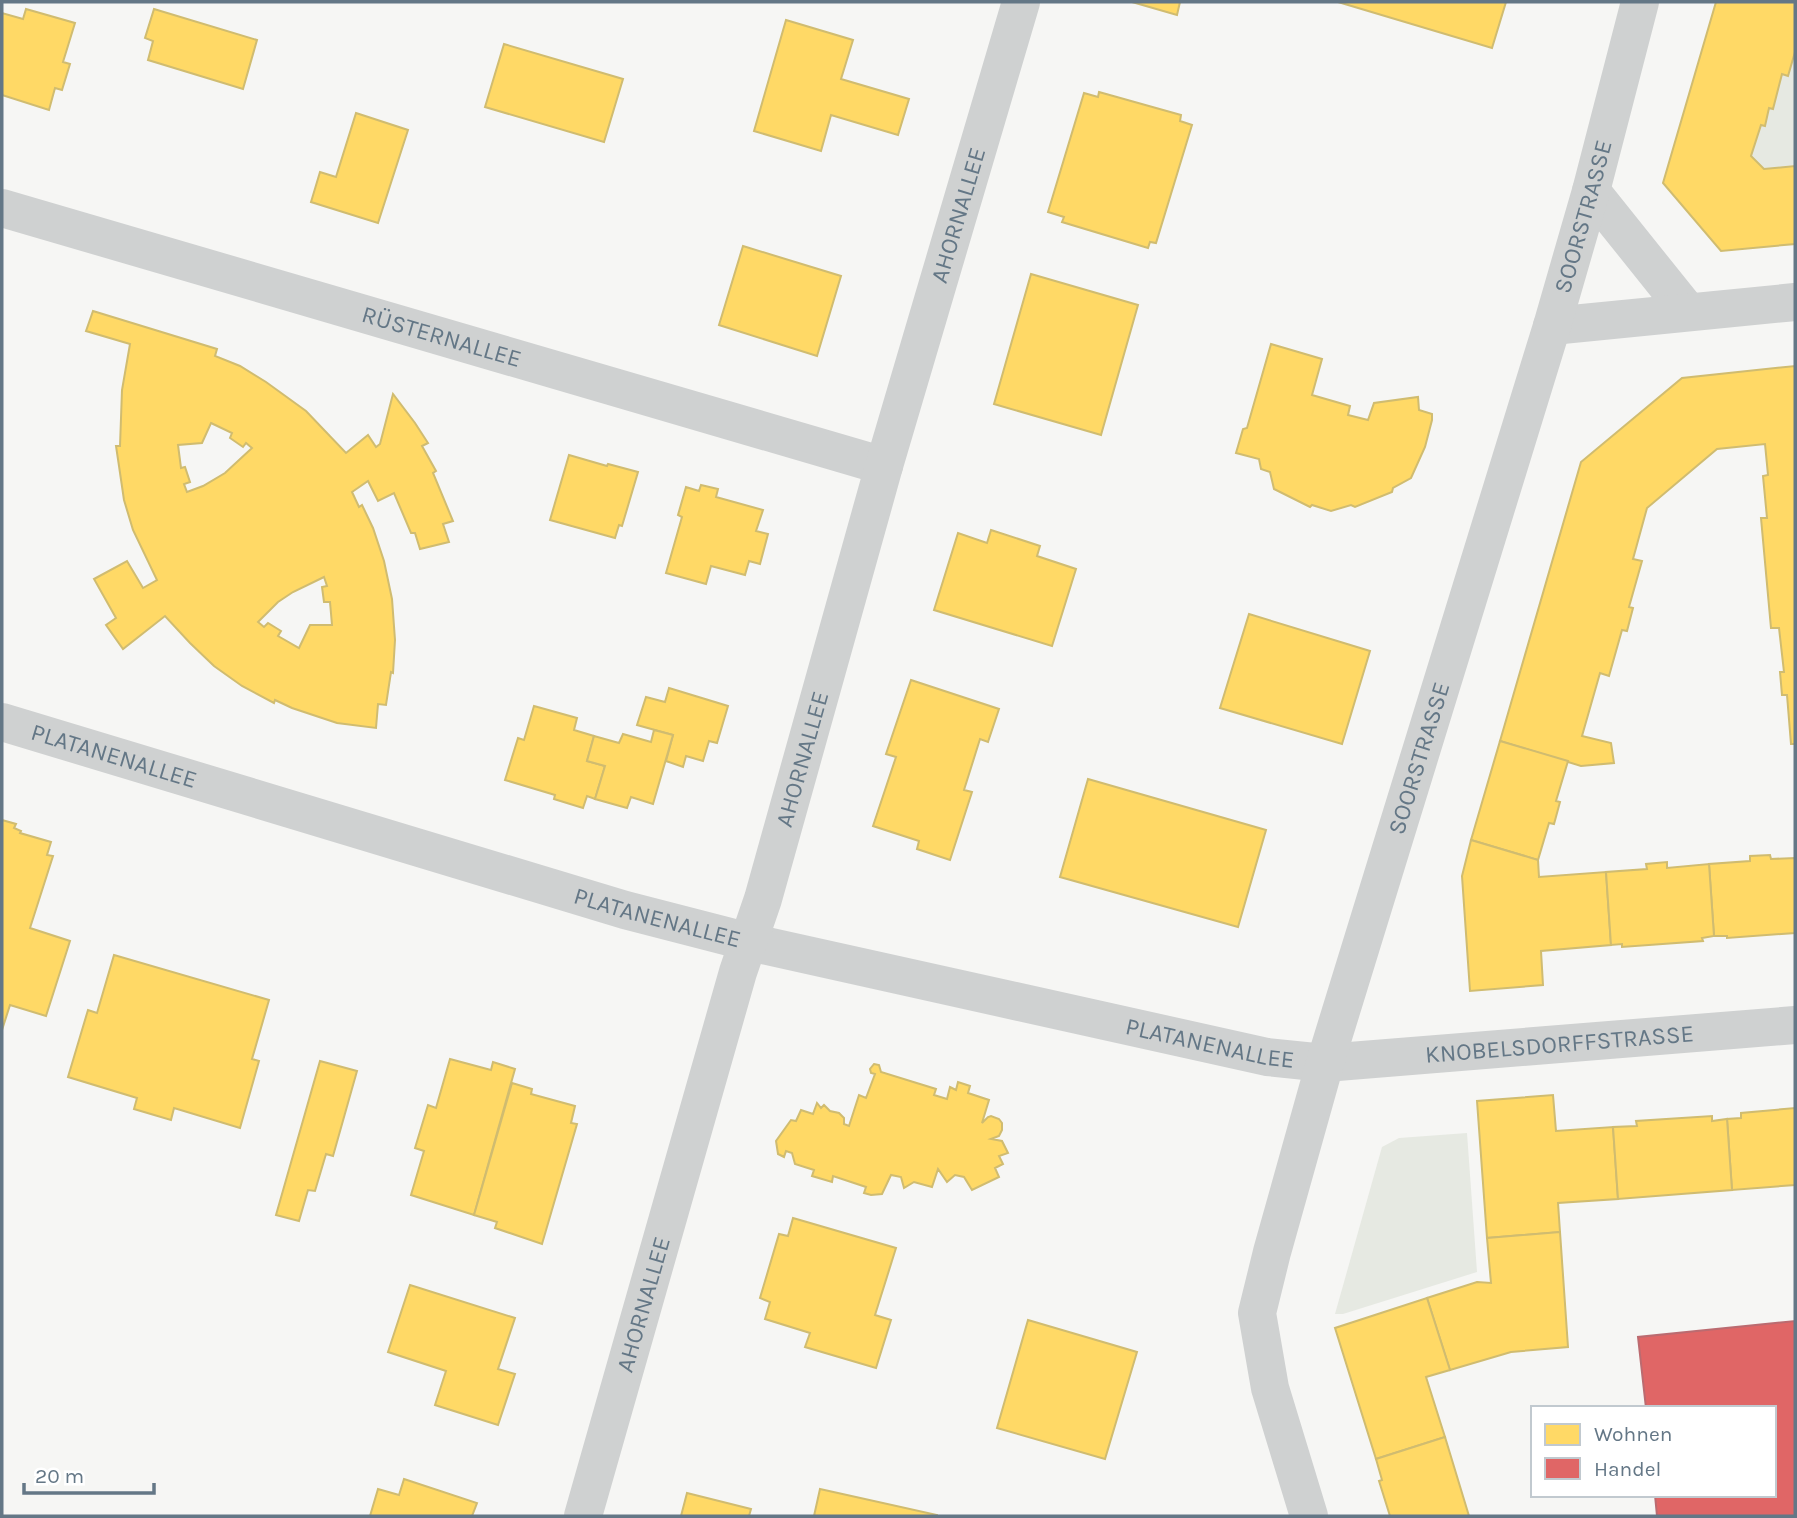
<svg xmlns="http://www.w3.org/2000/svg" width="1797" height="1518" font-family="Karla,sans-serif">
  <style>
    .green { fill: #e6e9e2 }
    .homes { fill: #ffd966; stroke: #d0bc70; stroke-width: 2; fill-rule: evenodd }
    .shops { fill: #e06666; stroke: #bb6b70; stroke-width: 2 }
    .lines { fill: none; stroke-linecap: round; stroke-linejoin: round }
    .minor { stroke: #cfd1d1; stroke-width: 38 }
    .labels { text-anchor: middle; stroke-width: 7; stroke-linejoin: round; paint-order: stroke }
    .street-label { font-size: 24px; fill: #647786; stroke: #fff }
  </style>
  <rect width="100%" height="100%" fill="#f6f6f4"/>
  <g class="green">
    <polygon points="1795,52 1795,166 1764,169 1751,156 1761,125 1765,126 1769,108 1773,108 1782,74 1788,75"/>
    <polygon points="1467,1133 1477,1272 1343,1314 1335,1314 1382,1147 1399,1138"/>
  </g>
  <g class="homes">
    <polygon points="1132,2 1180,2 1177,15"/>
    <polygon points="1338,2 1506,2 1492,48"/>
    <polygon points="1716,2 1795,2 1795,52 1788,76 1782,74 1773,109 1769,108 1765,126 1761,125 1751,156 1764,169 1795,166 1795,244 1721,251 1663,183"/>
    <polygon points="26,9 75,23 63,62 70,64 62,90 55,88 49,110 2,95 2,13 23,19"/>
    <polygon points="154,9 257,40 243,89 148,60 153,41 145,38"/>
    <polygon points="786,20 853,40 841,79 909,99 898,135 831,115 821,151 754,131"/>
    <polygon points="504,44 623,79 604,142 485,107"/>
    <polygon points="1099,92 1181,115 1180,121 1192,125 1156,243 1150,242 1148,248 1062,222 1064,217 1048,212 1084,93 1098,97"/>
    <polygon points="356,113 408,130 378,223 311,202 320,172 336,177"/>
    <polygon points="743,246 841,276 817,356 719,325"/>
    <polygon points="1031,274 1138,305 1101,435 994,404"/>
    <path d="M 93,311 L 217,349 L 215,356 L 240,366 L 266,382 L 306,411 L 346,453 L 368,435 L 376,447 L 380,444 L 393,394 L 415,423 L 428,443 L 422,446 L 436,471 L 433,473 L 453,521 L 443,524 L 449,542 L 420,549 L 415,533 L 411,533 L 394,493 L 378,501 L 368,481 L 352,492 L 359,507 L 362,505 L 373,528 L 384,561 L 392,599 L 395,640 L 393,673 L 391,672 L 386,705 L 378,704 L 376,728 L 337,723 L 292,708 L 275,700 L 274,703 L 242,686 L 214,666 L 190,643 L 165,616 L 123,649 L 106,625 L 116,618 L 94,579 L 127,561 L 143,588 L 157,580 L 133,530 L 124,500 L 119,466 L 116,446 L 120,446 L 122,390 L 130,344 L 86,331 ZM 211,423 L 232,433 L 230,438 L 243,447 L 246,443 L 252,448 L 225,473 L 203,486 L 187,492 L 184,484 L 190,482 L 185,467 L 181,468 L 178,445 L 202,443 ZM 324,577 L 327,586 L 322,587 L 324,602 L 330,602 L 332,625 L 310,625 L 299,648 L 278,636 L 281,631 L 268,623 L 264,627 L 258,622 L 278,602 L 293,592 Z"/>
    <polygon points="1271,344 1322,359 1312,395 1350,406 1348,415 1368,420 1374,403 1418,397 1419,410 1432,414 1432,420 1425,447 1411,478 1393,488 1392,492 1355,507 1351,505 1331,511 1312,505 1310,507 1274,489 1270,472 1261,469 1259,459 1236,453 1243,429 1247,428"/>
    <polygon points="1795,366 1795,744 1791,744 1787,695 1782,695 1780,672 1784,672 1779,628 1771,628 1761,518 1767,518 1763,476 1768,475 1765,444 1717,449 1647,508 1633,559 1642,561 1629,607 1633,608 1627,631 1622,630 1609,676 1600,673 1582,736 1611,743 1614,763 1581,766 1500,741 1581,462 1682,378"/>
    <polygon points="569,455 607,466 608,464 638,472 622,526 619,525 615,538 550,520"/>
    <polygon points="701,485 718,489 716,497 763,510 756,531 768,534 760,564 749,561 745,575 711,566 706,584 666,573 682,517 678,515 686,487 699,491"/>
    <polygon points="991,530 1040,546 1037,556 1076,569 1052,646 934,610 958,533 987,543"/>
    <polygon points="1249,614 1370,651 1342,744 1220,708"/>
    <polygon points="911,680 999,709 988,742 980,739 964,790 972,792 950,860 917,849 919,841 873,826 896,757 886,754"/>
    <polygon points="669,688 728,706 717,743 709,741 703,761 686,756 683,767 666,761 673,735 637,725 646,697 665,702"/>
    <polygon points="534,706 577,718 574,730 594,736 587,761 605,766 595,799 587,796 583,808 554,799 555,795 505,780 518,738 524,740"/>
    <polygon points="654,730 673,735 653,804 631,797 627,808 595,799 605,766 587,761 594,736 619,743 623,734 651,742"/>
    <polygon points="1500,741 1568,761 1556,801 1560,802 1554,824 1549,823 1538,860 1471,840"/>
    <polygon points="1088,779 1266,830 1238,927 1060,877"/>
    <polygon points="2,820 16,824 14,828 21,831 20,833 51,842 47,855 53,856 30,928 70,941 46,1016 10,1005 2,1030"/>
    <polygon points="1471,840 1538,860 1539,877 1606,872 1611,945 1541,951 1543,985 1470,991 1462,876"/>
    <polygon points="1770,855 1771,859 1795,858 1795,933 1727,938 1727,936 1714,936 1709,864 1750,861 1750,856"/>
    <polygon points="1667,862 1667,868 1709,864 1714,936 1702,938 1703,941 1622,947 1622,944 1611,945 1606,872 1647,869 1646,864"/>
    <polygon points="114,955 269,1000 252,1059 259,1061 240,1128 174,1108 171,1120 134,1109 137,1098 68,1077 88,1010 97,1013"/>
    <polygon points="450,1059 491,1070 493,1062 515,1069 474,1215 411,1195 424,1151 415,1148 428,1105 436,1108"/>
    <polygon points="320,1061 357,1071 333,1156 326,1154 315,1191 308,1190 299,1221 276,1215"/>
    <polygon points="874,1064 879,1065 881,1072 936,1089 934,1095 947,1099 950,1087 956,1090 958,1082 970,1086 968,1093 989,1100 982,1123 988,1117 991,1116 999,1119 1002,1123 1002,1130 999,1136 991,1139 1002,1141 1008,1153 999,1156 1003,1164 995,1168 999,1177 972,1190 964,1177 955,1175 947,1182 938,1169 932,1187 914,1182 904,1188 901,1177 891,1175 882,1194 871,1195 864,1193 866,1187 833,1176 832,1182 812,1176 814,1170 795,1164 792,1153 786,1151 784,1157 778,1154 776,1141 791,1120 796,1121 801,1110 813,1114 817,1103 821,1108 824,1105 830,1111 839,1113 844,1118 844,1124 849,1126 859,1095 866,1098 875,1074 871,1073 870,1069"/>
    <polygon points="512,1083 532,1089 531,1094 575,1106 571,1123 577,1124 542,1244 495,1228 497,1222 474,1215"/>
    <polygon points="1553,1095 1556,1131 1613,1127 1618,1199 1558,1203 1560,1232 1487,1238 1477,1101"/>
    <polygon points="1795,1108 1795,1185 1732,1190 1727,1119 1741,1118 1741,1113"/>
    <polygon points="1712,1116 1712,1121 1727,1119 1732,1190 1618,1199 1613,1127 1637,1126 1636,1121"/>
    <polygon points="793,1218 896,1248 875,1315 891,1320 876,1368 805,1347 810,1333 765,1319 770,1302 760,1298 779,1234 788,1236"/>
    <polygon points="1560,1232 1568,1347 1511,1352 1450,1370 1427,1298 1477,1282 1491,1283 1487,1238"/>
    <polygon points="410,1285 515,1318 498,1369 515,1374 498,1425 435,1405 446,1371 388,1352"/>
    <polygon points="1427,1298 1450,1370 1426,1377 1445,1437 1376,1459 1335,1328"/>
    <polygon points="1028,1320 1137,1352 1105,1459 997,1428"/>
    <polygon points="1445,1437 1469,1516 1390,1516 1379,1481 1382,1480 1376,1459"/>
    <polygon points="404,1479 477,1503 472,1516 370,1516 378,1489 399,1495"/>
    <polygon points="820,1489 937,1515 937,1516 814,1516"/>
    <polygon points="687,1493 751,1509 749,1516 681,1516"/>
  </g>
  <polygon class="shops" points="1795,1321 1795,1516 1657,1516 1655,1495 1774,1495 1774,1408 1646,1408 1638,1337"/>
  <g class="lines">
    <g class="minor">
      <polyline points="1591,191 1688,312"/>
      <path id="s1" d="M 2,208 L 884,466"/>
      <polyline points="1552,326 1795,302"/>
      <path id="s2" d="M 2,722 L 625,910 L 749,942 L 1267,1057 L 1325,1063 L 1795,1025"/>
      <path id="s3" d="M 583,1516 L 738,972 L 763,899 L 884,466 L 1021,2"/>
      <path id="s4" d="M 1309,1516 L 1270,1388 L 1257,1313 L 1272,1252 L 1325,1063 L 1552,326 L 1591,191 L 1640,2"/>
    </g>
  </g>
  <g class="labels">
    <g class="street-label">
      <text dy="8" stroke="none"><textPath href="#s3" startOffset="1354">AHORNALLEE</textPath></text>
      <text dy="8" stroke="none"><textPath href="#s4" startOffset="1354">SOORSTRASSE</textPath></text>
      <text dy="8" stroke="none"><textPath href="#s1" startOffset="458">RÜSTERNALLEE</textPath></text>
      <text dy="8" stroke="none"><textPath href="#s2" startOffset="117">PLATANENALLEE</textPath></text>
      <text dy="8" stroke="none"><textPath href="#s4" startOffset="788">SOORSTRASSE</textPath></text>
      <text dy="8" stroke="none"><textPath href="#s3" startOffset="788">AHORNALLEE</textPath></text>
      <text dy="8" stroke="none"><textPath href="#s2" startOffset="684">PLATANENALLEE</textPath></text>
      <text dy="8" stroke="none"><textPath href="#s2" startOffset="1251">PLATANENALLEE</textPath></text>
      <text dy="8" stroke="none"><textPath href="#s2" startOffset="1603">KNOBELSDORFFSTRASSE</textPath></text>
      <text dy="8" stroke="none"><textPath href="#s3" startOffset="220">AHORNALLEE</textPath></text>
    </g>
  </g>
  <rect width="1797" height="1518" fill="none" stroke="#647786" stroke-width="7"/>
  <rect x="1531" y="1406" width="245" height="91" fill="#ffffff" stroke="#c1c9cf" stroke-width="2"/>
  <rect x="1545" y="1424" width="35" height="21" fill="#ffd966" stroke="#c1c9cf" stroke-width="2"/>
  <text x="1594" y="1441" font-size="21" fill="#647786">Wohnen</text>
  <rect x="1545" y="1458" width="35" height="21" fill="#e06666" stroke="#c1c9cf" stroke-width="2"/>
  <text x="1594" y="1476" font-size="21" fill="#647786">Handel</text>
  <path d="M24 1483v10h130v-10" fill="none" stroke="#647786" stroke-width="3.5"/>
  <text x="35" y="1483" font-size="21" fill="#647786" stroke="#ffffff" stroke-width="5" paint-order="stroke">20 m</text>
</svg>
